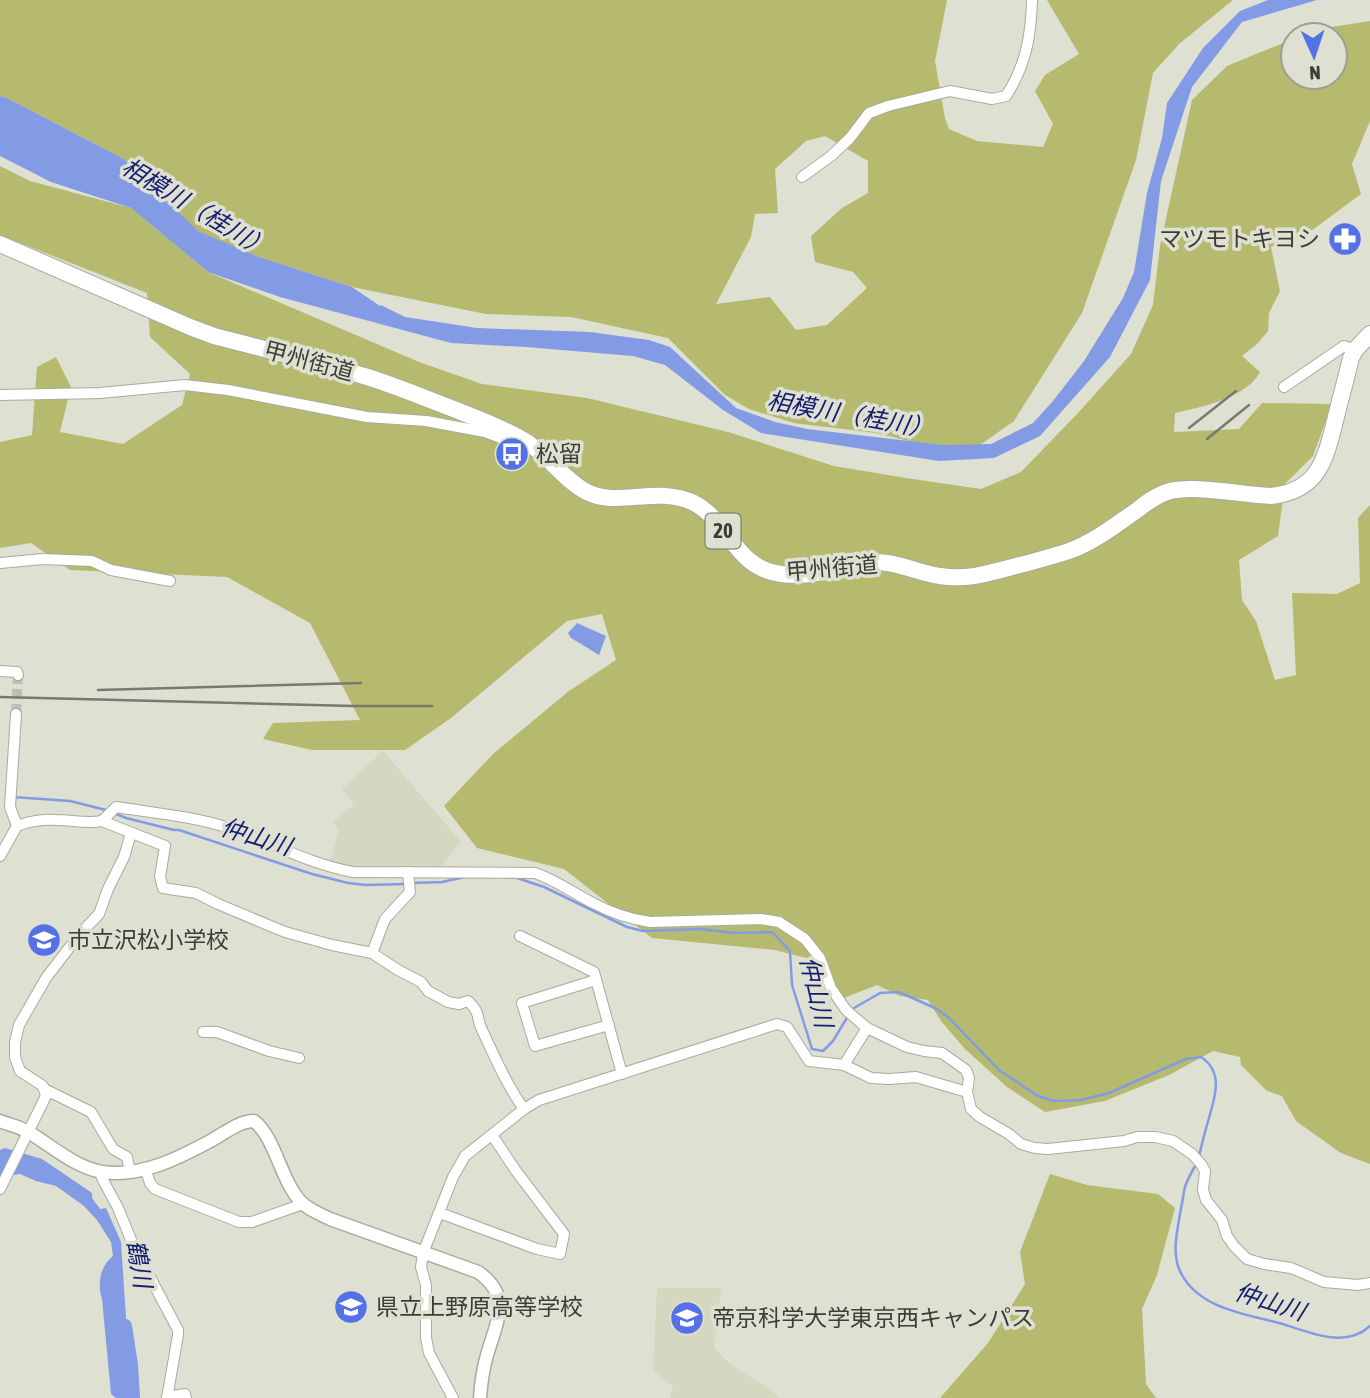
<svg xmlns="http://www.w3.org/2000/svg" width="1370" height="1398" font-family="'Asap Condensed','Noto Sans JP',sans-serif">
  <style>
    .built { fill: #d5d7c1 }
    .green { fill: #b5ba6e; fill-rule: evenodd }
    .water { fill: #839be5 }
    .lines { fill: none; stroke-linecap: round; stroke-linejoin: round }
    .stream { stroke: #839be5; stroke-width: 2.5 }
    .river { stroke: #839be5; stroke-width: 14 }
    .minor-tunnel { stroke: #bebfb2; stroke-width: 10; stroke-dasharray: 10 5; stroke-linecap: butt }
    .minor-casing { stroke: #a9ab9c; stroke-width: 12 }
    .tertiary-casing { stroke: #a9ab9c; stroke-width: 15 }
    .trunk-casing { stroke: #a9ab9c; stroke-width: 18 }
    .minor { stroke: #fff; stroke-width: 10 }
    .tertiary { stroke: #fff; stroke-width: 12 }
    .trunk { stroke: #fff; stroke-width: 16 }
    .rail { stroke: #787a70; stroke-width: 2.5 }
    .labels { text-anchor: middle; stroke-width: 7; stroke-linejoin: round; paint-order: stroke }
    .shield { fill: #dee0d1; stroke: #6d6e65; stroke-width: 2 }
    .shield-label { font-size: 21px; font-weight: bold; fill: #3c3d37 }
    .poi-label { font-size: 23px; fill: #3c3d37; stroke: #dee0d1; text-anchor: start }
    .street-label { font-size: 23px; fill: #3c3d37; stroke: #dee0d1 }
    .water-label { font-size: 24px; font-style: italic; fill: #141c70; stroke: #dee0d1 }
  </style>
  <rect width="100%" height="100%" fill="#dee0d1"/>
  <g class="built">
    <polygon points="383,751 461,842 441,866 373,868 342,865 330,861 339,830 333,822 354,805 342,789"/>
    <polygon points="657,1288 721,1288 714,1348 730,1364 763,1385 781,1398 670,1398 673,1386 653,1371"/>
  </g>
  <g class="green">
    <path d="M 0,0 L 947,0 L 935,61 L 945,118 L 949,129 L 977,141 L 1043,147 L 1053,124 L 1035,91 L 1045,75 L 1079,54 L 1047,0 L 1233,0 L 1179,44 L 1153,73 L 1136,160 L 1082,313 L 1014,421 L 980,445 L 942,449 L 876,433 L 794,423 L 749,409 L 725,395 L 668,338 L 571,317 L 486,314 L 352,287 L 259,257 L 197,231 L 124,159 L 5,97 L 0,96 ZM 825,136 L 868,161 L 868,193 L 842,208 L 811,236 L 815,262 L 853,272 L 867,288 L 827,325 L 796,330 L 770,297 L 716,304 L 751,237 L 755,214 L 778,213 L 775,169 L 806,141 Z"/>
    <path d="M 1370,21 L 1370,121 L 1352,164 L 1361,194 L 1311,231 L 1271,247 L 1280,291 L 1269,313 L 1268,331 L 1258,343 L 1242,356 L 1260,372 C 1246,398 1202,407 1175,413 L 1174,432 L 1239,429 L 1262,403 L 1332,404 L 1313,456 L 1285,484 L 1278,536 L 1239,560 L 1242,600 L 1256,621 L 1275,680 L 1296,675 L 1292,593 L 1337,594 L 1360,583 L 1358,518 L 1370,505 L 1370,1164 L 1341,1153 L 1296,1121 L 1282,1096 L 1267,1091 L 1241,1065 L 1240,1057 L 1213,1051 L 1169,1075 L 1105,1101 L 1045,1112 L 1007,1087 L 965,1049 L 941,1021 L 928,1000 L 900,996 L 877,985 L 844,998 L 810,959 L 775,950 L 652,938 L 564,869 L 477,848 L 444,806 L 493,754 L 569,691 L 616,660 L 602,614 L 567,621 L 451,718 L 405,750 L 312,750 L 263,739 L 273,723 L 360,720 L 310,623 L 227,577 L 70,570 L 31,543 L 0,548 L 0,442 L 32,435 L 37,367 L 56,357 L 71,387 L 60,432 L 123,444 L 182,405 L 190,374 L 150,337 L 147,293 L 0,235 L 0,166 L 30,181 L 131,208 L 208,272 L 419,362 L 482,384 L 587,398 L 728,432 L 834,466 L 906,478 L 981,489 L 1021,472 L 1078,413 L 1131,354 L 1153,305 L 1160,246 L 1192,100 L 1227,66 L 1293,39 L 1293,77 L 1335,77 L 1335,35 L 1304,35 L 1319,29 Z"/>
    <polygon points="1050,1174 1087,1185 1158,1194 1175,1208 1157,1275 1142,1309 1146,1384 1156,1398 940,1398 988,1343 1025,1284 1020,1252"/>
  </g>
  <g class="water">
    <polygon points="1268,0 1317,0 1242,22 1192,87 1161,181 1150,280 1110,357 1040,436 994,458 939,461 761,433 723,410 665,365 633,356 526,347 451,343 280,297 208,272 131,208 51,182 0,156 0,96 5,97 124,159 198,231 259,257 352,287 380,306 381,305 405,317 477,328 590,332 649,340 670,347 736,408 775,422 807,429 943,445 991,444 1033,423 1053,401 1084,361 1123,298 1134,272 1147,193 1162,138 1167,103 1203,48 1240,11"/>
    <polygon points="577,623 606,636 599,655 571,638 568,633"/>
    <path d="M 5,1148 L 42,1159 L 92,1193 L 92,1198 L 100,1209 L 106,1208 L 121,1242 L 130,1378 L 133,1398 L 116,1398 L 111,1394 L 102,1299 C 97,1284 100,1266 113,1256 L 111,1242 L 97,1220 L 84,1206 L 56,1186 L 36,1181 L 20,1174 L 0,1177 L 0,1150 Z"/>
  </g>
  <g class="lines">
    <g class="stream">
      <polyline points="13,797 70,801 110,811"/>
      <polyline points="116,814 126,818 174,830 179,830 312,874 348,883 366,885 406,884"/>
      <polyline points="506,877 517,878 544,887 627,927 643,931 701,929 734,933 772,932 790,951 792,985 812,1049 823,1051 833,1041 848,1016"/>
      <polyline points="412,883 442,882 465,877"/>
      <path d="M 852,1011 L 854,1008 L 880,993 L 899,992 L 937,1009 L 949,1018 L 1000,1071 L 1038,1096 L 1054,1101 L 1081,1100 L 1109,1093 L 1186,1059 L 1201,1057 C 1224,1072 1215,1097 1209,1118 C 1205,1131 1202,1144 1199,1156"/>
      <path d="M 1197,1163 C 1192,1171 1188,1178 1185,1187 C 1183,1194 1183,1201 1181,1208 C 1178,1228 1170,1255 1182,1275 C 1201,1309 1246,1314 1279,1323 C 1308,1331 1344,1350 1370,1326"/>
    </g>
    <polyline class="river" points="125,1326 131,1365 133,1398"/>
    <polyline class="minor-tunnel" points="16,714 18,675"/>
    <g class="minor-casing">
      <g id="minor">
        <path d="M 802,177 L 831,156 L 850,138 L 869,113 L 888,106 L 950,91 L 992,99 L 1006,96 C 1026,65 1031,36 1032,0"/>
        <polyline points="1284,387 1344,346 1355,350"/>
        <polyline points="0,395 100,393 185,385 228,390 367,417 426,421 485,432 517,444 521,442"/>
        <polyline points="0,563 43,559 92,561 111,570 170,581"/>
        <polyline points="0,671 17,672 18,675"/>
        <polyline points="16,714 10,807 17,826"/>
        <path d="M 102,821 L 116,807 C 154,813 192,816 229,828 C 270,842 309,864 353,872 L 535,873 C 556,880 573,893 593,903 C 611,913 630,919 650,922 L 761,919 L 779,922 L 805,939 L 820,958 L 831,988 L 846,1010 L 867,1028 L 907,1047 L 924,1051 L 942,1053 L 966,1070 L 969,1078 L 967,1092 L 971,1109 L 980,1117 L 1009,1134 L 1021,1144 L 1035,1148 L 1048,1149 L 1124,1141 L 1137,1137 L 1155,1137 L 1173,1141 L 1192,1154 L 1201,1164 L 1205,1171 L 1203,1190 L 1206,1200 L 1222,1220 L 1227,1236 L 1234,1246 L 1247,1259 L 1264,1264 L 1291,1268 L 1324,1282 L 1358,1285 L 1370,1283"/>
        <path d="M 0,856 L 17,826 C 30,821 42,819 56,820 C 71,820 87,824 102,821 L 165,846 L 160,877 L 163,888 L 196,893 L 218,904 L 285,932 L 332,945 L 372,953 L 398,970 L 421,982 L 428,991 L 448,1002 L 459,1004 L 468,1001 C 482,1015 475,1015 482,1030 C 495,1057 506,1084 524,1109"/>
        <polyline points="520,936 594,972 622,1074"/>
        <polyline points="372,953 385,919 410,892 408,872"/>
        <polyline points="596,980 522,1003 535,1046 609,1025"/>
        <polyline points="203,1032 217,1032 269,1051 299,1058"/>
        <polyline points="844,1065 867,1028"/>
        <polyline points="44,1089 91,1112 113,1149 127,1157 130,1172"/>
        <polyline points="145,1168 150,1183 155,1189 239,1222 252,1222 303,1204"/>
        <polyline points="100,1171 102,1178 118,1208 134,1247 178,1330 178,1335 167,1398"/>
        <polyline points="0,1189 46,1096 43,1086 20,1071 15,1057 15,1042 19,1025 46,978 79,935 99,914 108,889 124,857 131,833"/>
        <polyline points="440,1213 537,1249 560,1254 564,1234 516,1171 492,1135"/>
        <polyline points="167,1397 185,1394 186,1398"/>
        <polyline points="453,1398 429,1353 426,1338 426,1285 421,1267 423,1253 453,1177 465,1156 524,1109 539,1100 777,1024 787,1027 809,1061 844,1065 871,1078 889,1079 916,1077 967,1092"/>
      </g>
    </g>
    <g class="tertiary-casing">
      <path id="tertiary" d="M 0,1121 C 10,1125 21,1127 30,1133 C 53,1147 75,1167 102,1172 C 141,1178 181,1157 214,1139 C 226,1132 240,1121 254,1121 C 275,1137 281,1181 301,1202 C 309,1210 320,1214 330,1219 L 478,1272 C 513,1296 496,1323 487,1355 C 483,1369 481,1384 480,1398"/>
    </g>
    <g class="trunk-casing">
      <path id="trunk" d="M 0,244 L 190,327 L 214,336 C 264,349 315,361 364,376 C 394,385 422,397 451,408 C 476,418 502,427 525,441 C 547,454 565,481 587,492 C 618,508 657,485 694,503 C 730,522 734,568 781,574 C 812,579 842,565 872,562 C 897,561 916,573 940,576 C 969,581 996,571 1024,564 C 1039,560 1054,556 1069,551 C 1092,543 1113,527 1133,513 C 1144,505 1154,496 1167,492 C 1193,484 1242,495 1271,496 C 1318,491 1325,461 1335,421 C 1340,400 1346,379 1351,358 L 1355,350 L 1370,334"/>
    </g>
    <use href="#minor" class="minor"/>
    <use href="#tertiary" class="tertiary"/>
    <use href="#trunk" class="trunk"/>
    <g class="rail">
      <polyline points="1189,428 1236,391"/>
      <polyline points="1207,439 1249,405"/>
      <polyline points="98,690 361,683"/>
      <polyline points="0,697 353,706 432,706"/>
    </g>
  </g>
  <defs>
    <g id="pharmacy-disc" transform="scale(1.75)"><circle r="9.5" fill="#5471e6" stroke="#dee0d1"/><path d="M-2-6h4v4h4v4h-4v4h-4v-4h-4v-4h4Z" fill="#fff"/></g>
    <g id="bus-disc" transform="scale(1.75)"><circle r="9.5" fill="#5471e6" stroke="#dee0d1"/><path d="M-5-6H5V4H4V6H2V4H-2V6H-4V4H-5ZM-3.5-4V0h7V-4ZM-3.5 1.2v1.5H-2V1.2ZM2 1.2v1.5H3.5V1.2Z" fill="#fff"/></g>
    <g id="school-disc" transform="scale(1.75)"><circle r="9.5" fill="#5471e6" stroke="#dee0d1"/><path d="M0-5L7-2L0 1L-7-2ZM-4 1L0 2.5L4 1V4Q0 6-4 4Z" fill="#fff"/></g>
    <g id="university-disc" transform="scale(1.75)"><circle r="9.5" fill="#5471e6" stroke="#dee0d1"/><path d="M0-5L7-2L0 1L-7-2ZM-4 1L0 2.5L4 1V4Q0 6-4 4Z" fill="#fff"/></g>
  </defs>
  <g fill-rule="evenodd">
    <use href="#pharmacy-disc" x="1345" y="239"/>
    <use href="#bus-disc" x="512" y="454"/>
    <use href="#school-disc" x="44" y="940"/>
    <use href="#school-disc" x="351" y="1307"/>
    <use href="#university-disc" x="687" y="1318"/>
  </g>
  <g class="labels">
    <rect class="shield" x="705.5" y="513.5" width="35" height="35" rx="5"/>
    <g class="shield-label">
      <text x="723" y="538">20</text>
    </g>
    <g class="poi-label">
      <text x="1320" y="247" text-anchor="end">マツモトキヨシ</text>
      <text x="536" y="462">松留</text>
      <text x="68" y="948">市立沢松小学校</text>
      <text x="376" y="1315">県立上野原高等学校</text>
      <text x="712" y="1326">帝京科学大学東京西キャンパス</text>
    </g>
    <g class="street-label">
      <text transform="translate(309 361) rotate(15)" y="8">甲州街道</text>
      <text transform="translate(832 568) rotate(-5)" y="8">甲州街道</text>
    </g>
    <g class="water-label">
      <text transform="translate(196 208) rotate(31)" y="8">相模川（桂川）</text>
      <text transform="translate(850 415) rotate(10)" y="8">相模川（桂川）</text>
      <text transform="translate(256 837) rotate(17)" y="8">仲山川</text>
      <text transform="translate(816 992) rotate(77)" y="8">仲山川</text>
      <text transform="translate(139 1264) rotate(80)" y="8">鶴川</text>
      <text transform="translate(1270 1302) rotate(18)" y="8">仲山川</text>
    </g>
  </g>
  <g transform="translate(1314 56) rotate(177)"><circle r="33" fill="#dee0d1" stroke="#9d9f93" stroke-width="2"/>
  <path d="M0-5L12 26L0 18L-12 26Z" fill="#5471e6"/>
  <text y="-10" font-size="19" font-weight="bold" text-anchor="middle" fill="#3c3d37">N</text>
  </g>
</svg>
